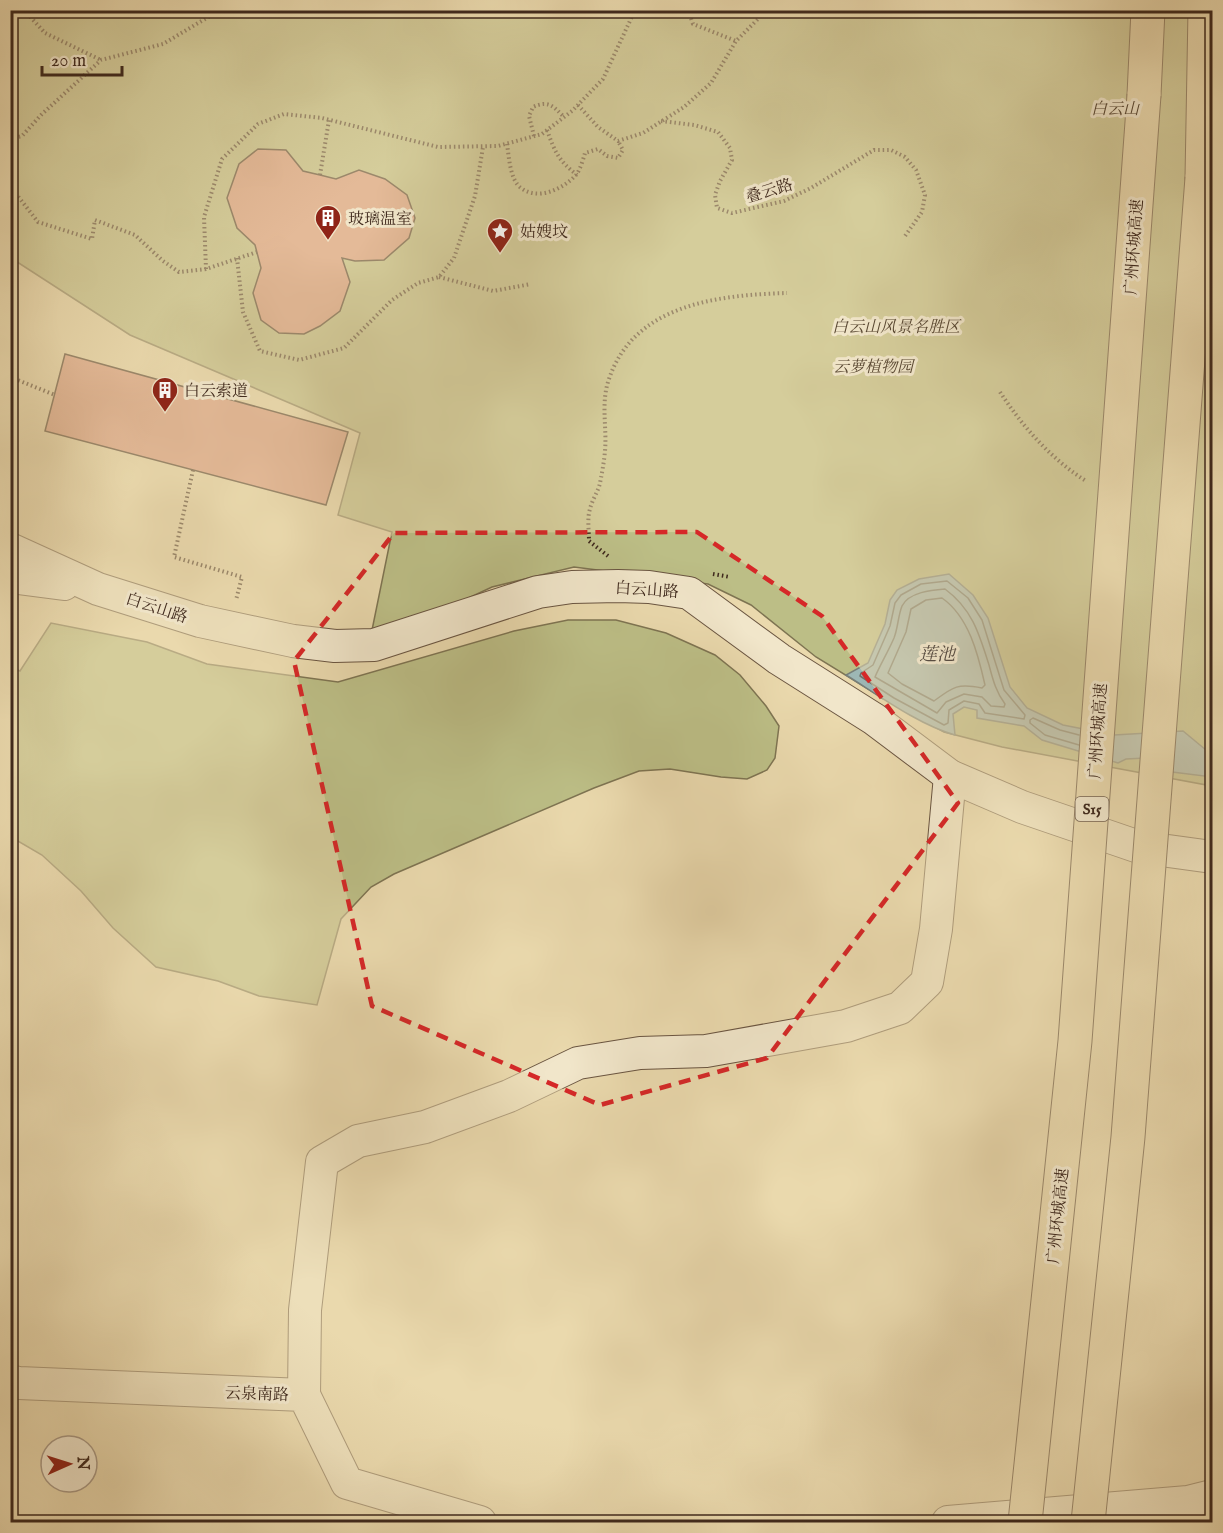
<svg xmlns="http://www.w3.org/2000/svg" width="1223" height="1533" font-family="'IM FELL English','Noto Serif SC',serif">
  <style>
    .green { fill: #bcbe86; stroke: #7e7452; stroke-width: 1.5 }
    .water { fill: #9db7b5; stroke: #777e78; stroke-width: 1.5 }
    .lines { fill: none; stroke-linecap: round; stroke-linejoin: round }
    .shore { stroke: #6e7069; stroke-width: 1.5 }
    .building { fill: #dd967e; stroke: #3f291d; stroke-width: 1.5 }
    .minor-casing { stroke: #6a5541; stroke-width: 34 }
    .motorway-casing { stroke: #3f291d; stroke-width: 35 }
    .path { stroke: #3f291d; stroke-width: 4; stroke-dasharray: 1.5 3; stroke-linecap: butt }
    .minor { stroke: #f1e6ca; stroke-width: 32 }
    .motorway { stroke: #ead9ad; stroke-width: 33 }
    .motorway-bridge-casing { stroke: #3f291d; stroke-width: 35; stroke-linecap: butt }
    .motorway-bridge { stroke: #ead9ad; stroke-width: 33 }
    .marked { fill: none; stroke: #d62828; stroke-width: 4.5; stroke-dasharray: 12 8; stroke-linejoin: round }
    .labels { text-anchor: middle; stroke-width: 6; stroke-linejoin: round; paint-order: stroke }
    .shield { fill: #f1e6ca; stroke: #746251; stroke-width: 1.5 }
    .shield-label { font-size: 15px; font-weight: bold; fill: #3f291d }
    .park-label { font-size: 16px; font-style: italic; fill: #584732; stroke: #f1e6ca }
    .street-label { font-size: 16px; fill: #3f291d; stroke: #f1e6ca }
    .poi-label { font-size: 16px; fill: #3f291d; stroke: #f1e6ca; text-anchor: start }
    .water-label { font-size: 18px; font-style: italic; fill: #564c43; stroke: #f1e6ca }
  </style>
  <rect width="100%" height="100%" fill="#ead9ad"/>
  <filter id="stains"><feTurbulence type="fractalNoise" baseFrequency=".00333" numOctaves="4"/><feColorMatrix values="0 0 0 0 .2 0 0 0 0 .09 0 0 0 0 .02 0 0 0 .5 -.17"/></filter>
  <radialGradient id="worn" r=".72"><stop offset=".6" stop-color="#630" stop-opacity="0"/><stop offset="1" stop-color="#630" stop-opacity=".3"/></radialGradient>
  <g class="green">
    <polygon points="10,11 1212,11 1212,786 1002,747 944,732 891,703 816,657 751,605 708,584 574,567 492,587 417,622 371,635 392,532 338,515 360,433 130,335 11,258"/>
    <polygon points="568,620 616,620 666,633 715,655 740,675 766,706 779,726 775,758 767,770 747,779 721,777 670,769 639,771 594,788 394,874 371,887 341,919 317,1005 259,996 218,981 156,967 113,928 81,891 42,855 11,837 11,667 20,671 51,623 147,642 207,664 338,682 514,631"/>
  </g>
  <path class="water" d="M 949,574 L 973,595 L 988,618 L 1010,687 L 1027,708 L 1063,725 L 1114,735 L 1183,731 L 1212,755 L 1212,777 L 1164,771 L 1146,758 L 1126,759 L 1118,763 L 1042,740 L 1024,726 L 977,718 L 977,710 L 964,707 L 953,714 L 955,735 C 919,725 878,695 846,675 L 868,663 L 885,624 L 890,600 L 897,590 L 919,579 Z"/>
  <g class="lines">
    <g class="shore">
      <polygon points="947,581 968,598 982,620 1004,690 1025,715 1024,719 985,713 979,704 964,701 949,710 948,723 944,725 894,698 860,676 861,673 873,665 890,626 895,603 901,595 921,584"/>
      <path d="M 945,589 C 972,609 979,633 989,665 C 993,680 996,692 1005,704 L 1004,707 L 991,706 L 982,697 L 964,694 L 946,702 L 937,713 L 875,677 C 880,665 888,652 894,638 C 898,628 898,616 902,606 C 909,592 932,590 945,589 Z"/>
      <path d="M 942,598 C 969,617 978,654 985,685 L 982,688 C 957,683 953,687 934,701 L 902,684 L 888,673 L 906,632 L 911,609 L 926,600 Z"/>
      <polyline points="1079,745 1045,735 1030,723 1030,720 1033,718 1060,730 1079,735"/>
    </g>
  </g>
  <g class="building">
    <polygon points="258,149 286,150 303,171 320,175 336,179 359,170 385,179 407,195 415,218 409,238 384,260 355,261 342,258 350,282 340,311 320,326 304,334 279,333 261,320 253,293 261,268 255,245 237,228 227,198 239,164"/>
    <polygon points="65,354 348,432 326,505 45,431"/>
  </g>
  <g class="lines">
    <g class="minor-casing">
      <g id="minor">
        <polyline points="10,549 98,589 200,621 293,641 335,646 374,645 538,592 572,587 618,586 649,587 689,593 779,659 874,719 950,776 1022,807 1139,847 1212,857"/>
        <polyline points="10,577 64,584"/>
        <polyline points="10,1381 19,1383 304,1395 347,1483 480,1522"/>
        <polyline points="304,1395 305,1310 322,1162 358,1141 425,1127 509,1096 578,1063 640,1053 706,1051 846,1026 900,1008 927,982 936,929 950,776"/>
        <polyline points="948,1522 1188,1502 1212,1496"/>
      </g>
    </g>
    <g class="motorway-casing">
      <g id="motorway">
        <polyline points="1144,95 1148,10"/>
        <polyline points="1202,178 1205,10"/>
      </g>
    </g>
    <g class="path">
      <polyline points="24,10 45,33 101,60"/>
      <polyline points="688,10 693,24 736,41"/>
      <polyline points="578,105 598,127 618,141 643,133 684,107 711,83 736,41 758,19 756,10"/>
      <polyline points="661,121 694,125 718,132 730,148 732,160 720,181 715,195 717,208 732,213 784,201 811,188 874,150 891,150 905,157 916,170 925,195 922,212 905,236"/>
      <path d="M 547,130 C 555,152 558,160 577,175"/>
      <path d="M 534,136 L 529,116 L 533,107 C 549,100 553,106 564,117"/>
      <polyline points="10,139 22,136 41,115 101,60 163,44 220,10"/>
      <path d="M 507,144 C 509,157 510,180 521,188 C 538,201 563,189 576,175 C 580,170 583,160 585,153 L 598,149 L 607,156 L 618,158 L 623,150 L 618,141"/>
      <polyline points="320,175 329,120"/>
      <polyline points="10,186 38,222 92,239 95,220 135,235 163,261 179,272 206,269 257,252"/>
      <polyline points="237,258 243,312 260,351 299,360 344,348 392,300 418,283 439,277 454,258 475,196 483,147"/>
      <polyline points="206,269 204,217 222,159 258,124 284,114 322,118 438,147 498,146 542,134 572,111 603,79 635,10"/>
      <polyline points="439,277 493,291 531,284"/>
      <polyline points="10,377 55,395"/>
      <path d="M 1000,392 C 1023,427 1051,459 1086,481"/>
      <polyline points="193,470 174,557 242,577 236,600"/>
      <path d="M 608,556 L 589,541 C 589,531 587,518 590,509 C 592,500 598,492 600,483 C 602,473 604,462 605,451 C 607,428 601,405 608,382 C 632,304 718,295 787,293"/>
      <polyline points="713,574 730,577"/>
    </g>
    <use href="#minor" class="minor"/>
    <use href="#motorway" class="motorway"/>
    <g class="motorway-bridge-casing">
      <g id="motorway-bridge">
        <polyline points="1025,1522 1075,1041 1144,95"/>
        <polyline points="1088,1522 1128,1137 1202,178"/>
      </g>
    </g>
    <use href="#motorway-bridge" class="motorway-bridge"/>
  </g>
  <path d="M0 0H1223V1533H0ZM 697,532 L 822,616 L 958,803 L 767,1058 L 600,1105 L 372,1006 L 294,661 L 394,533 Z" fill="#ead9ad" fill-opacity=".55" fill-rule="evenodd"/>
  <path class="marked" d="M 697,532 L 822,616 L 958,803 L 767,1058 L 600,1105 L 372,1006 L 294,661 L 394,533 Z"/>
  <defs>
    <g id="building-pin" transform="scale(1.35)"><path d="M0 17L-7.5 6A9.5 9.5 0 1 1 7.5 6Z" fill="#8f2418" stroke="#f1e6ca"/><path d="M-4-6H4V6H1V3H-1V6H-4ZM-2.5-4.3h1.7v1.8h-1.7ZM.8-4.3h1.7v1.8H.8ZM-2.5-1h1.7V.8h-1.7ZM.8-1h1.7V.8H.8Z" fill="#fff"/></g>
    <g id="sight-pin" transform="scale(1.35)"><path d="M0 17L-7.5 6A9.5 9.5 0 1 1 7.5 6Z" fill="#8f2418" stroke="#f1e6ca"/><path d="M0-6L1.8-2.2L6-1.7L2.9 1.2L3.7 5.4L0 3.3L-3.7 5.4L-2.9 1.2L-6-1.7L-1.8-2.2Z" fill="#fff"/></g>
  </defs>
  <g fill-rule="evenodd">
    <use href="#building-pin" x="328" y="218"/>
    <use href="#sight-pin" x="500" y="231"/>
    <use href="#building-pin" x="165" y="390"/>
  </g>
  <g class="labels">
    <rect class="shield" x="1075.5" y="797" width="33" height="24" rx="4.5"/>
    <g class="shield-label">
      <text x="1092" y="814">S15</text>
    </g>
    <g class="park-label">
      <text x="1115" y="114">白云山</text>
      <text x="896" y="332">白云山风景名胜区</text>
      <text x="873" y="372">云萝植物园</text>
    </g>
    <g class="street-label">
      <text transform="translate(769 190) rotate(-17)" y="6">叠云路</text>
      <text transform="translate(1133 247) rotate(-86)" y="6">广州环城高速</text>
      <text transform="translate(647 589) rotate(4)" y="6">白云山路</text>
      <text transform="translate(157 607) rotate(18)" y="6">白云山路</text>
      <text transform="translate(1097 731) rotate(-86)" y="6">广州环城高速</text>
      <text transform="translate(1057 1216) rotate(-84)" y="6">广州环城高速</text>
      <text transform="translate(257 1393) rotate(2)" y="6">云泉南路</text>
    </g>
    <g class="poi-label">
      <text x="348" y="224">玻璃温室</text>
      <text x="520" y="237">姑嫂坟</text>
      <text x="184" y="396">白云索道</text>
    </g>
    <g class="water-label">
      <text x="937" y="660">莲池</text>
    </g>
  </g>
  <rect width="1223" height="1533" fill="none" stroke="#ead9ad" stroke-width="36"/>
  <rect x="12" y="12" width="1199" height="1509" fill="none" stroke="#3f291d" stroke-width="3"/>
  <rect x="18" y="18" width="1187" height="1497" fill="none" stroke="#3f291d" stroke-width="1.5"/>
  <g transform="translate(69 1464) rotate(87)"><circle r="28" fill="#f1e6ca" stroke="#aa9a85" stroke-width="1.5"/>
  <path d="M0-4.5L10 22L0 15L-10 22Z" fill="#8f2418"/>
  <text y="-9" font-size="16" font-weight="bold" text-anchor="middle" fill="#3f291d">N</text>
  </g>
  <path d="M42 66v9h80v-9" fill="none" stroke="#3f291d" stroke-width="3"/>
  <text x="51" y="66" font-size="18" fill="#3f291d" stroke="#f1e6ca" stroke-width="4.5" paint-order="stroke">20 m</text>
  <rect width="100%" height="100%" filter="url(#stains)"/>
  <rect width="100%" height="100%" fill="url(#worn)"/>
</svg>
